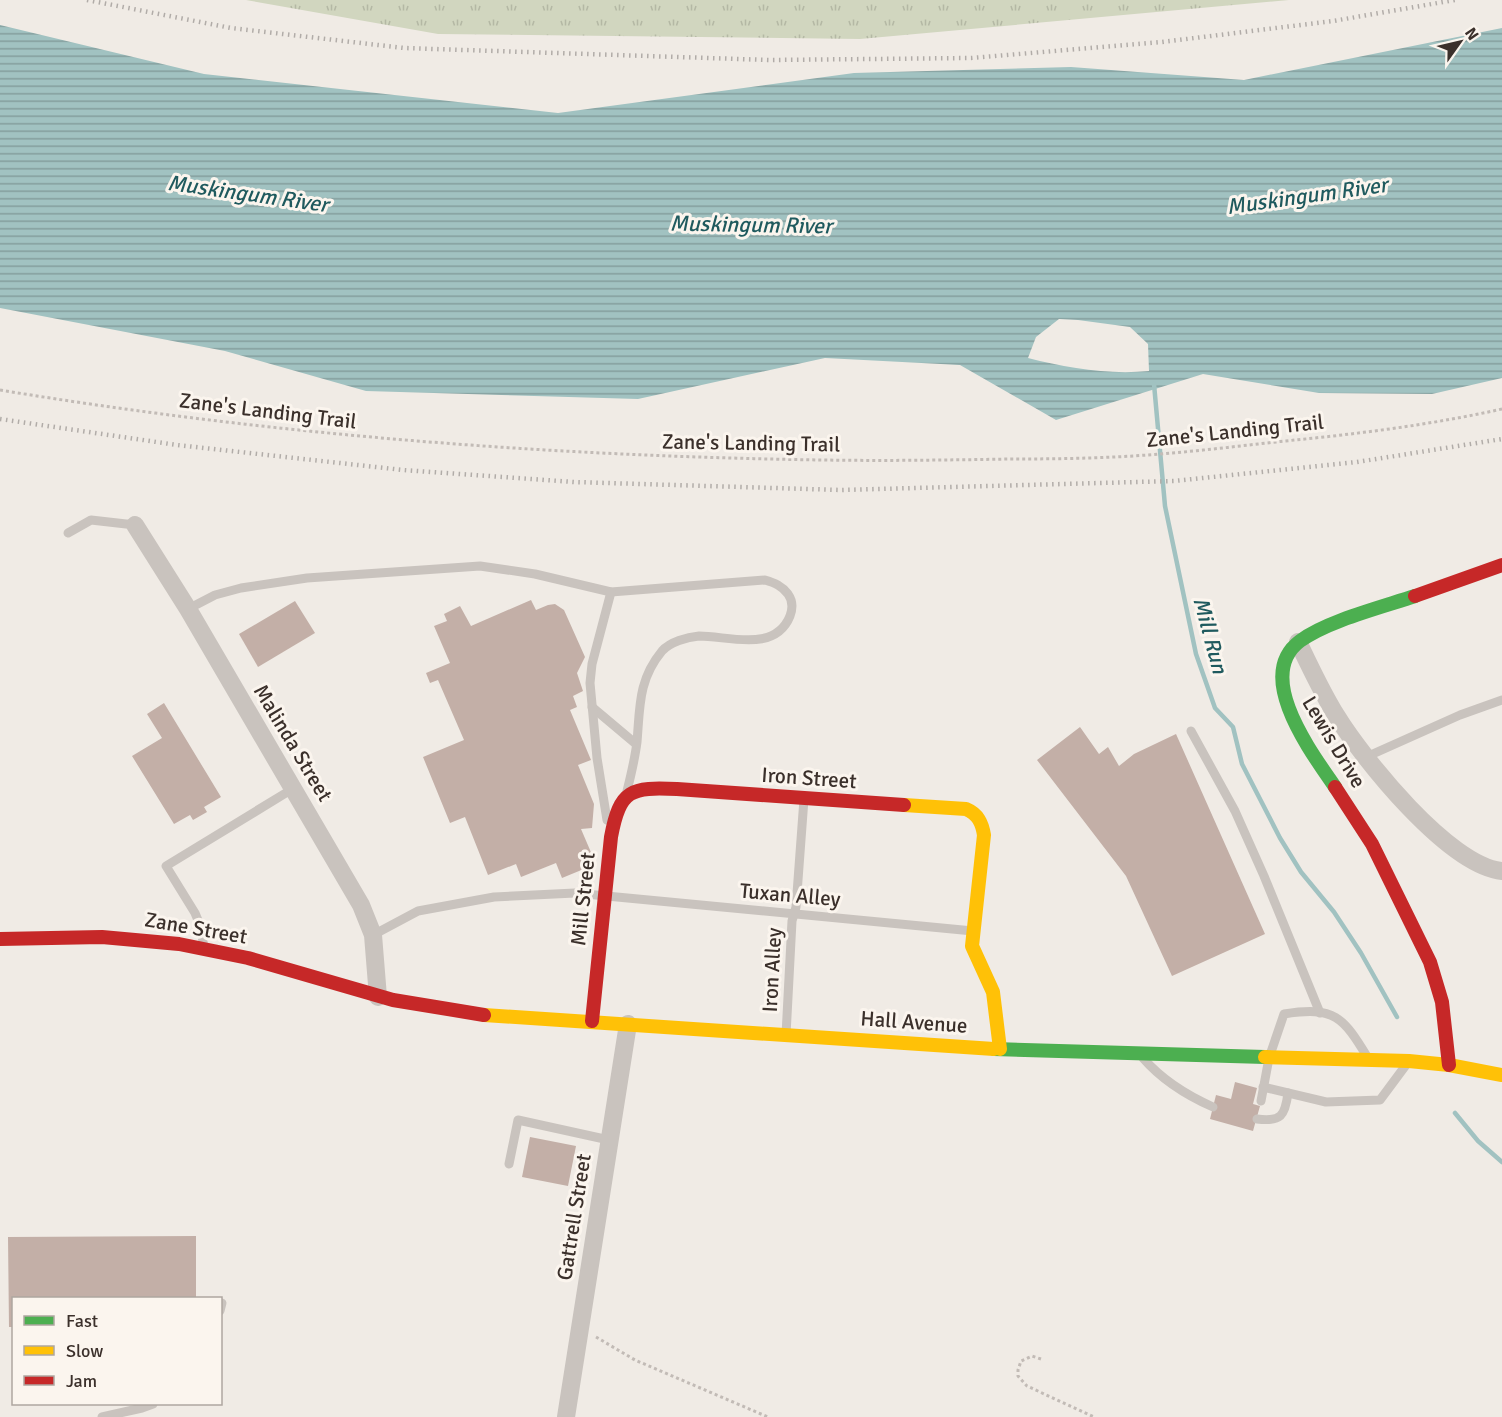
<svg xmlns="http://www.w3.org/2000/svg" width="1502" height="1417" font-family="Signika,sans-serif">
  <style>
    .park { fill: url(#park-tufts) }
    .water { fill: url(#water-rules); fill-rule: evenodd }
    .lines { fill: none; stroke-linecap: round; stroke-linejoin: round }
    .stream { stroke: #a1c2c1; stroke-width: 4.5 }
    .building { fill: #c3afa7 }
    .path { stroke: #c2bbb6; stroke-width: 3; stroke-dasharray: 3 3; stroke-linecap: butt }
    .lane { stroke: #c9c3be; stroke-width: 9 }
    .street { stroke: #c9c3be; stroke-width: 18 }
    .fast { stroke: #4caf50; stroke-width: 14 }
    .slow { stroke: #ffc107; stroke-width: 14 }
    .jam { stroke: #c62828; stroke-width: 14 }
    .rail { stroke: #b1aca8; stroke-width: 4.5; stroke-dasharray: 1.5 4.5; stroke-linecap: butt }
    .labels { text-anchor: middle; stroke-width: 6; stroke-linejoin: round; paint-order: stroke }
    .street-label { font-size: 21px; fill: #3b302b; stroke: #fbf5ee }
    .water-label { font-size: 22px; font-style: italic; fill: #1f5a5e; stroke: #fbf5ee }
  </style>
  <defs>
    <pattern id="park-tufts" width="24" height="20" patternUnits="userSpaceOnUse" patternTransform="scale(1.5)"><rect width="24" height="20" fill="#d1d6bf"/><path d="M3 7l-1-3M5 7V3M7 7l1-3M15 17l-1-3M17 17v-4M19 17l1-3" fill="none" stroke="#b4b8a4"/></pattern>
    <pattern id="water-rules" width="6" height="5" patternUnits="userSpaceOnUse" patternTransform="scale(1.5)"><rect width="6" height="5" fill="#a1c2c1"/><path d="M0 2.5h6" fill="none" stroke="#849e9d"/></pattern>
  </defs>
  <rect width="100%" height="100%" fill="#f0ebe5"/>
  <polygon class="park" points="246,0 1289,0 860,39 438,34"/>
  <path class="water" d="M 0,25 L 204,74 L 558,113 L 854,73 L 1071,67 L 1244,80 L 1502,28 L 1502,378 L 1432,394 L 1319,393 L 1203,374 L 1056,420 L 960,365 L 825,358 L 638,399 L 366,391 L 225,351 L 0,308 ZM 1059,319 L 1078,320 L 1130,327 L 1148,344 L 1149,371 C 1109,375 1067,368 1028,358 L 1036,337 Z"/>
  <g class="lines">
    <g class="stream">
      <polyline points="1154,384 1165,506 1196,654 1215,708 1233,727 1242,764 1280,838 1301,872 1334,912 1361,953 1397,1017"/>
      <polyline points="1455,1113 1478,1141 1502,1162"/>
    </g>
  </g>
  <g class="building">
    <polygon points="531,600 536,610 548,605 555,604 564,610 585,657 577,673 583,691 573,696 577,707 570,710 591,760 578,765 594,804 592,828 581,829 596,864 562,878 556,863 521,877 516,864 488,875 465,817 450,823 423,757 464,740 438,680 430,683 426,673 450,663 434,626 447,621 444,614 460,606 471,626"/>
    <polygon points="295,601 315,633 258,667 239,634"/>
    <polygon points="164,703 221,797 204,807 207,812 193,820 190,815 174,824 132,756 162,738 147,714"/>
    <polygon points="1080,727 1099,754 1108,747 1119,766 1134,754 1176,734 1265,934 1172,976 1126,876 1037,760"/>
    <polygon points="1235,1082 1257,1088 1253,1104 1260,1106 1253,1131 1210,1119 1216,1095 1231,1099"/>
    <polygon points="530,1137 576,1146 568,1186 522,1177"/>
    <polygon points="196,1236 196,1298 14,1298 14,1327 9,1327 8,1237"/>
  </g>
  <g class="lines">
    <g class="path">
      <path d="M 0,390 C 272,435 547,456 823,460 C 886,461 949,460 1012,459 C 1065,459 1119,458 1171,453 C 1209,450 1247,445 1285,441 C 1357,434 1430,425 1502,409"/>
      <polyline points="596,1337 635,1360 768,1417"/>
      <polyline points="1041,1359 1032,1356 1021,1361 1018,1370 1018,1376 1027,1386 1094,1417"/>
    </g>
    <g class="lane">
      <polyline points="68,533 91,520 135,525"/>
      <path d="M 188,609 L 215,595 L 241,588 L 307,578 L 480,566 L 535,574 L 611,592 L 765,580 C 775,583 782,586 788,594 C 793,601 793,608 790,616 C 775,653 729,636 699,636 C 687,637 670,642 662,651 C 638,680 640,707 637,742 C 635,758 631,775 627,791"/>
      <polyline points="592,707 636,744"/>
      <polyline points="1191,731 1235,811 1264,876 1320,1013"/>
      <polyline points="1366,757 1460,715 1502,700"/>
      <polyline points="607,820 597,758 590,683 592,664 611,592"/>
      <polyline points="373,935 418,911 494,897 575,893 973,931"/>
      <polyline points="204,947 200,925 195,913 166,866 294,788"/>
      <polyline points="786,1035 792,921 796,907 804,799"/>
      <path d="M 1143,1058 C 1162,1080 1186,1095 1213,1107"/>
      <polyline points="1263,1087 1326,1102 1380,1100 1406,1065"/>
      <path d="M 1261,1101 L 1269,1058 L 1284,1014 C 1335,1006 1343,1017 1368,1058"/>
      <path d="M 1257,1119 C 1281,1122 1285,1116 1288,1093"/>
      <polyline points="509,1164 518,1120 609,1140"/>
      <polyline points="220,1311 222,1303"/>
      <polyline points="102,1417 142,1408 153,1404"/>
    </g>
    <g class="street">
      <polyline points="135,525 188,609 361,905 373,935 378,997"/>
      <path d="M 1298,642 C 1310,666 1321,691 1336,715 C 1363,759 1449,866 1502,871"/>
      <polyline points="566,1417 628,1024"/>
    </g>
    <g class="fast">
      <path d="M 1335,787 C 1312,753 1253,676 1300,641 C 1327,621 1382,607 1415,596"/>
      <polyline points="994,1049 1265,1057"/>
    </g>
    <g class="slow">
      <path d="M 904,805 L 966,809 C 978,814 982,823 984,835 L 972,946 L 993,992 L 1000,1049"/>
      <polyline points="484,1015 994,1049"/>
      <polyline points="1265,1057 1409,1061 1449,1065 1502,1075"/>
    </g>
    <g class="jam">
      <polyline points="1415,596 1502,565"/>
      <polyline points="1335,787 1372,844 1430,962 1442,1002 1449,1065"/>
      <polyline points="0,939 102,937 179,944 248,958 393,1000 484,1015"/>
      <path d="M 592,1021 L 611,837 C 620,789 631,787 677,789 L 904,805"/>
    </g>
    <g class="rail">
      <polyline points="87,0 231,28 404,48 769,60 971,58 1162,42 1333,21 1455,0"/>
      <polyline points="0,419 177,445 403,470 574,482 841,490 1174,481 1357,462 1502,439"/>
    </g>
  </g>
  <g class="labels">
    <g class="street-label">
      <text transform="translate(268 411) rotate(7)" y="7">Zane's Landing Trail</text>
      <text transform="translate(1235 431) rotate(-6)" y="7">Zane's Landing Trail</text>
      <text transform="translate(751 443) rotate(1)" y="7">Zane's Landing Trail</text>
      <text transform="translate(1334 742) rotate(59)" y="7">Lewis Drive</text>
      <text transform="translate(293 743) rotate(59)" y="7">Malinda Street</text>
      <text transform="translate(809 778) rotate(4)" y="7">Iron Street</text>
      <text transform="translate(790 895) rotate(5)" y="7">Tuxan Alley</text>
      <text transform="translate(583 899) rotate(-84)" y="7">Mill Street</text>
      <text transform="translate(196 928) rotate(10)" y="7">Zane Street</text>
      <text transform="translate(772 970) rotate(-87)" y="7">Iron Alley</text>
      <text transform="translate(914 1022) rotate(4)" y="7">Hall Avenue</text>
      <text transform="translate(574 1217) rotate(-81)" y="7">Gattrell Street</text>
    </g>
    <g class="water-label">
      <text transform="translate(248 193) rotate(8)" y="8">Muskingum River</text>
      <text transform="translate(1307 195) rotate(-8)" y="8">Muskingum River</text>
      <text transform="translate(751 224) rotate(1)" y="8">Muskingum River</text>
      <text transform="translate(1211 635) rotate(75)" y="8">Mill Run</text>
    </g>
  </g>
  <rect x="12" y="1297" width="210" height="108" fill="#fbf5ee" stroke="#aea6a0" stroke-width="1.5"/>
  <rect x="24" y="1316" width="30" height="9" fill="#4caf50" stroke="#aea6a0" stroke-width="1.5"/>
  <text x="66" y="1327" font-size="18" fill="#3b302b">Fast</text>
  <rect x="24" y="1346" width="30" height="9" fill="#ffc107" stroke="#aea6a0" stroke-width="1.5"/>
  <text x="66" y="1357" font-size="18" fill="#3b302b">Slow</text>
  <rect x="24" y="1376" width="30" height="9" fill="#c62828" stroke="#aea6a0" stroke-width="1.5"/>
  <text x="66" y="1387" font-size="18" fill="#3b302b">Jam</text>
  <g transform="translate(1460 42) rotate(56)" stroke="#fbf5ee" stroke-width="4.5" paint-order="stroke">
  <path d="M0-4.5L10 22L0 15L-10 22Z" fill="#3b302b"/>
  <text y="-9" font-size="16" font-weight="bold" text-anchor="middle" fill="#3b302b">N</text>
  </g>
</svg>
